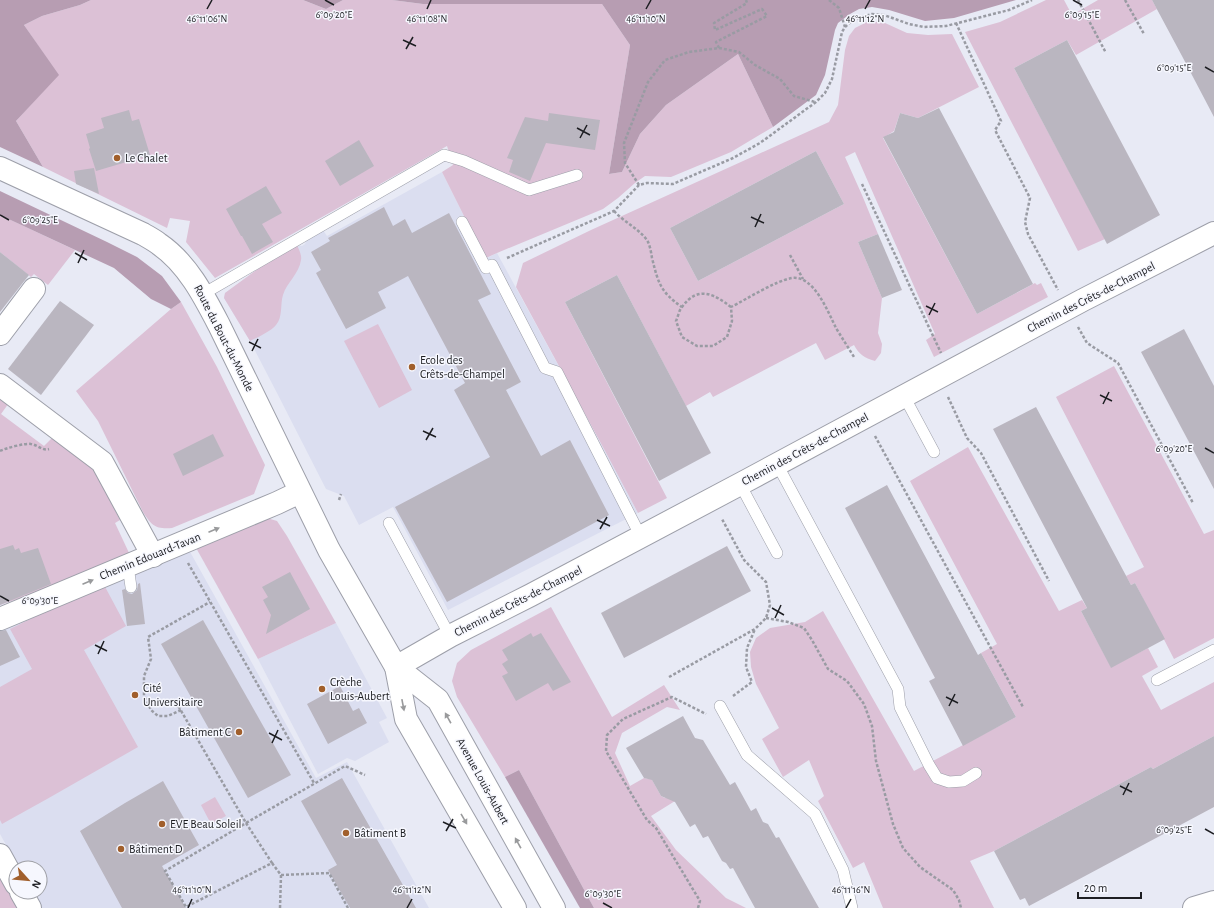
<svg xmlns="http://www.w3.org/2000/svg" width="1214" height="908" font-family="'Alegreya Sans',sans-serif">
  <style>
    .built { fill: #dbdef0 }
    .green { fill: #dcc1d6; fill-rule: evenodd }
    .forest { fill: #b79db2 }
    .building { fill: #bab6c0 }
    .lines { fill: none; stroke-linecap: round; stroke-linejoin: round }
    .lane-casing { stroke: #9d9fa9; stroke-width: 12 }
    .street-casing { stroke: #9d9fa9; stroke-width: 24 }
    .secondary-casing { stroke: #9d9fa9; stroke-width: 24 }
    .primary-casing { stroke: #9d9fa9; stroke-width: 24 }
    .path { stroke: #999ba3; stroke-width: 2.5; stroke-dasharray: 3 2; stroke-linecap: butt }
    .lane { stroke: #fff; stroke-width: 11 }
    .street { stroke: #fff; stroke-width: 22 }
    .secondary { stroke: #fff; stroke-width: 22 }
    .primary { stroke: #fff; stroke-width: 22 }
    .oneway { fill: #999a9c }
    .ticks { fill: none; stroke: #1d1e22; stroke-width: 1.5 }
    .poi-dot { fill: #a15f2c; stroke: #f6f7fe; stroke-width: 1.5 }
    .labels { text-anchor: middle; stroke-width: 3; stroke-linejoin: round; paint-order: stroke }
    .poi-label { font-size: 12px; fill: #1d1e22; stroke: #f6f7fe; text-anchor: start }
    .street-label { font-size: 12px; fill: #1d1e22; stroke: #f6f7fe }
    .ticks-label { font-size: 10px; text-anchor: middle; fill: #1d1e22; stroke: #f6f7fe; stroke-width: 3; stroke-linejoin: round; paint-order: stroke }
  </style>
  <rect width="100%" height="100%" fill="#e8eaf5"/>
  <g class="built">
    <polygon points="442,172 466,220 487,258 497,253 604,449 638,513 448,610 393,507 359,525 344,496 326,489 277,393 250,341 224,298 225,293 297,245 302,246 305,244 306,241 323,230 327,236"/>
    <polygon points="189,550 316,778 347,762 429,908 42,908 33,892 40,892 40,868 19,868 0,834 0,629"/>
    <polygon points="336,623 387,718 379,722 389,742 355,761 347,758 318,774 258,659"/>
  </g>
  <g class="green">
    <polygon points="91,0 303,0 326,9 343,0 392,0 423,4 602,4 630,45 609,174 622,172 640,134 666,105 738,54 773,127 731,152 671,177 645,176 635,183 618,198 603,209 497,253 486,258 466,220 442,172 453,165 447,146 215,278 186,242 190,221 170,218 167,228 43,167 16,121 58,75 24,25 42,16 80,5"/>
    <polygon points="1046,0 1064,0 1072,15 1098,0 1152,0 1157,9 1076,55 1067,40 1014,68 1105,239 1078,251 965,32 1000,22"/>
    <path d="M 869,21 L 885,23 L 907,33 L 928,35 L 952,34 L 979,87 L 918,118 L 900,113 L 894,131 L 883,138 L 977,314 L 1035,283 L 1037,285 L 1041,283 L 1048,297 L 934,357 L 926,340 L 935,334 L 855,152 L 845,157 L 862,195 L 878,234 L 858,242 L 882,298 L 878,333 L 882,344 L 881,353 L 875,361 C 864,358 859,354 854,345 L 825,360 L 816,343 L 713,397 L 710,392 L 686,406 L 617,275 L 565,302 L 667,498 L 638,513 L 604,449 L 516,287 L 523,263 L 591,230 L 829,122 L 838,105 L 845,50 L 849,36 L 855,28 ZM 816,151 L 844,204 L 698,281 L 670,228 Z"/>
    <polygon points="0,215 75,250 48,285 34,274 31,277 0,252"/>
    <path d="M 297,245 C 299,250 302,255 301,260 C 299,274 287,282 283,295 C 280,304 283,317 276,325 C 270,332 258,337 250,341 L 224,298 L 225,293 L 263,265 Z"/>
    <path d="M 181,302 L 217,367 L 265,465 L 254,494 L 172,528 C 155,529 152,526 143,512 L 98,421 L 76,391 L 171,309 Z"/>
    <polygon points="378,324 412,390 379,408 344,341"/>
    <polygon points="1114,366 1204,534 1214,530 1214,638 1174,659 1135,583 1131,585 1126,576 1144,567 1056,397"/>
    <polygon points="0,395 11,400 1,414 44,446 52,438 95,471 120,520 115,523 130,555 52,587 0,605"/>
    <polygon points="968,447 1059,611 1082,600 1087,608 1081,611 1111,667 1148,648 1158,667 1142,676 1161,710 1214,682 1214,736 1153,769 1151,767 994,851 970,861 994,908 883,908 864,862 853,868 818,801 824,796 809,760 783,777 762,739 779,728 756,684 751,667 750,652 756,638 770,628 805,622 823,611 914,771 1016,717 981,653 997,644 910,481"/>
    <polygon points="267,518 277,521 287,536 336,623 258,659 195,546"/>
    <polygon points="103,583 126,626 84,650 138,747 47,799 2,824 0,820 0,687 32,669 10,629"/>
    <polygon points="551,607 612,717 664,685 680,710 667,707 622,733 615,753 630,786 644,778 649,779 651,778 661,796 665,798 671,795 675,801 651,816 676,850 726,898 746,908 594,908 519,770 505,777 457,697 452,681 457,663 471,650"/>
    <polygon points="215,797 226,816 211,824 201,805"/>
    <polygon points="0,875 19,908 0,908"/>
  </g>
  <g class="forest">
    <polygon points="0,0 91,0 80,5 42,16 24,25 59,75 16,121 43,167 0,147"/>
    <polygon points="303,0 343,0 326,9"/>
    <polygon points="392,0 1016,0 954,18 925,21 889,10 872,7 859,9 850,14 838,23 835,30 825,75 816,95 773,127 738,54 666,105 640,134 622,172 609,174 630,45 602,4 423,4"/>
    <polygon points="0,191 107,242 137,257 162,276 181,302 171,309 151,299 114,268 2,216 0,215"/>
    <polygon points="519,770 594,908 580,908 505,777"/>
  </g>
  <g class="building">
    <polygon points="1152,0 1214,0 1214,117 1182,56"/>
    <polygon points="1067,40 1160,215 1107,244 1014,68"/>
    <polygon points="939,108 1033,284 977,314 883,137 894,132 900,113 918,118"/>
    <polygon points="129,110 132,121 139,119 150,155 96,171 89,149 90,148 86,134 104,128 101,118"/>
    <polygon points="549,113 600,120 595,150 546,143 530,181 509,172 513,160 507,158 525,117 548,121"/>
    <polygon points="359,140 374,166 340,186 325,161"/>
    <polygon points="816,151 844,204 698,281 670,228"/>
    <polygon points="94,168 99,194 76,184 74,171"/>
    <polygon points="266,186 282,213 262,224 273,242 252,254 242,236 241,236 226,209"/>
    <polygon points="384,207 393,226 405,219 412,233 449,213 491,294 478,300 521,382 506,390 525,426 541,456 570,440 609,515 447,602 395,507 490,457 454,390 465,383 408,276 378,292 386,308 346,329 316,273 321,270 311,252 330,241 328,238"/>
    <polygon points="878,234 902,290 882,298 858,242"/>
    <polygon points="0,252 29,275 0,312"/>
    <polygon points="617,275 711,453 659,481 565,302"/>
    <polygon points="60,301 94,325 41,395 8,369"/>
    <polygon points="1184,329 1214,386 1214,489 1141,352"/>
    <polygon points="1036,407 1131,585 1135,583 1165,639 1111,668 1081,611 1087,608 993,429"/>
    <polygon points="213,434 224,456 183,476 173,454"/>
    <polygon points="887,485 978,655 981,653 1016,717 963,746 929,681 935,678 845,508"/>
    <polygon points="13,545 15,550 19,548 21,553 38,548 51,584 0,605 0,549"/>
    <polygon points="727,546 751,591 624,658 601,613"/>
    <polygon points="290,572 310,609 266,634 271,615 263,600 268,597 262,587"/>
    <polygon points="140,583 145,624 127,626 122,590 125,589 128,593 132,594 137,590 138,584"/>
    <polygon points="203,620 291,775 248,798 161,644"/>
    <polygon points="6,630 20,657 0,666 0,631"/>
    <polygon points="531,633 533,637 541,633 571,682 553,691 548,683 516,701 502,676 508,673 502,664 508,660 502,650"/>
    <polygon points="340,686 353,711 359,708 367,723 328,744 307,704"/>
    <polygon points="683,716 695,738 703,740 730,785 735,782 751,811 756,808 763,822 768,824 776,838 779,837 819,908 755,908 733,868 730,869 726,863 722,861 708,836 703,838 695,824 690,827 675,802 661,796 652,780 644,778 626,748"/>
    <polygon points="1214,736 1214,807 1029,906 1025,898 1020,900 994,851 1151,767 1153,769"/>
    <polygon points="342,778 416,908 350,908 328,870 337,865 301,801"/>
    <polygon points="163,781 199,845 162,866 186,908 122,908 80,831 125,803"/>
  </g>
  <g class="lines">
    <g class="lane-casing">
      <g id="lane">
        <polyline points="462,222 486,268 492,265 545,368 557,372 641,537"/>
        <polyline points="203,294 444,155 464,161 529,190 577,175"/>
        <polyline points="904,396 934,452"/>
        <polyline points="777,464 898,689 900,707 929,765 937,778 949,782 963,781 976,773"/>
        <polyline points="740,484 777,553"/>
        <polyline points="389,523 450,636"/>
        <polyline points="128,566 131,587"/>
        <polyline points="1157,680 1214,650"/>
        <polyline points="720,706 747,755 815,814 843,870 852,908"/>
      </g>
    </g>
    <g class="street-casing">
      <g id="street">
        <polyline points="0,334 34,289"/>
        <polyline points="0,385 102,462 153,556"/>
        <polyline points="0,619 277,503 300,492"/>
        <polyline points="396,667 450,636 531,595 744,482 1083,300 1214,233"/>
        <polyline points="0,855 16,884"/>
        <polyline points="21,892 30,908"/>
      </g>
    </g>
    <g class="secondary-casing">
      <polyline id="secondary" points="1194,908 1214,902"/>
    </g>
    <g class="primary-casing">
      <g id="primary">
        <path d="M 0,168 L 143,234 C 148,237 154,240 159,244 C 187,263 204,296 219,325 L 329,550 L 396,667 L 406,719 L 515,908"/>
        <polyline points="396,667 438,700 554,908"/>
      </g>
    </g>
    <g class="path">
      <polyline points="829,0 839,8 845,27"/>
      <polyline points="1078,0 1106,53"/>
      <polyline points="1125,0 1144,34"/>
      <polyline points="956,23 1001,121 995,130 1030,198 1025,222 1028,234 1058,290"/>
      <polyline points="719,48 716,42 767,16 762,9 715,30 714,23 747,3 746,0"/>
      <polyline points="862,184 941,353"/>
      <polyline points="639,185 625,163 624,143 648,82 665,60 689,52 719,48 739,52 755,65 780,79 794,96 815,102"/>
      <path d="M 614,211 C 624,222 638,228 647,240 C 650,245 651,252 652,258 C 658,282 660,292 682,307"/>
      <polyline points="790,255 803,279"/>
      <polyline points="507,258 614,211 639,185 647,183 673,184 733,158 760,143 816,102 825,93 832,79 842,32 845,27 852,21 865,16 872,14 884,15 909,24 924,27 946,26 1009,10 1032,0"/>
      <path d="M 731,307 C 714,294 698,285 682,307 C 679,310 678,317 676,321 L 682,337 L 697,346 L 713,346 L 727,337 L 732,321 L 731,307 C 747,299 775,281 792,278 C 814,275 828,312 836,328 C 842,338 848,347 854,357"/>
      <polyline points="1078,327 1087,343 1118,363 1193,503"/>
      <polyline points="948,397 967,438 981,453 1049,581"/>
      <polyline points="875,436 1023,707"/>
      <path d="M 0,451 C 6,448 25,443 31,444 C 38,445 42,451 49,449"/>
      <polyline points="339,500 341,494"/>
      <polyline points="188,563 314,783"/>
      <polyline points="766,618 788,622 804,628 812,640 828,669 847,681 864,704 872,726 876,761 893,824 903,848 920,867 953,890 959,900 961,908"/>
      <polyline points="669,677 755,629 766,618 770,605 766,582 744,560 722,519"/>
      <polyline points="733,696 752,682 746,667 747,648 755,629"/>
      <polyline points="176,702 246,823 345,766 365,775"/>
      <polyline points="181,710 168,716 158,716 151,710 144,696 144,676 151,659 148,637 210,602"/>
      <polygon points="246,823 272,863 186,907 165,871"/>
      <polyline points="272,863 281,875 280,908"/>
      <polyline points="281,875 329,873 348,908"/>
      <polyline points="698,908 700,901 656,828 647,820 606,751 607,735 623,719 672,697 706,714"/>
    </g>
    <use href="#lane" class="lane"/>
    <use href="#street" class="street"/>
    <use href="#secondary" class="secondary"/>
    <use href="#primary" class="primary"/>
  </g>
  <defs><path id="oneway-solid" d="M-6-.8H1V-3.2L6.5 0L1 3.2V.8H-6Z"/></defs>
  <g class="oneway">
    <use href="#oneway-solid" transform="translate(214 530) rotate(-23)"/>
    <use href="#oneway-solid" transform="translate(88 582) rotate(-23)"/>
    <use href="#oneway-solid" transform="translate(403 705) rotate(79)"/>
    <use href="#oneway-solid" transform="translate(448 718) rotate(-119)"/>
    <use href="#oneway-solid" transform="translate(464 819) rotate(60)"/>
    <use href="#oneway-solid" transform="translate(518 843) rotate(-119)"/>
  </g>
  <path class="ticks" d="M 325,0 L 334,5M 1073,0 L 1082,5M 207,9 L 212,0M 427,9 L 431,0M 646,9 L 651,0M 865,9 L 870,0M 403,40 L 416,46M 406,49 L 413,37M 1205,67 L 1214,72M 577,128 L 590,135M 580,138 L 587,125M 0,215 L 9,220M 751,217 L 764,223M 755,227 L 761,214M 75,253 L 87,260M 78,263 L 84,250M 926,306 L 938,312M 929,315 L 935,303M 249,342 L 261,348M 252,351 L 258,339M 1100,395 L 1112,401M 1103,404 L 1109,392M 423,431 L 436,437M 426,440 L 433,428M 1205,448 L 1214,453M 597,520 L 610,526M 600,529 L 607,517M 0,596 L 9,601M 772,608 L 784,615M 775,618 L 781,605M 95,645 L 107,651M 98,654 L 104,641M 946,697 L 958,703M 949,706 L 955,694M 269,733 L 282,740M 272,743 L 278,730M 1120,786 L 1132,792M 1123,795 L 1129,783M 443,822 L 456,828M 1205,829 L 1214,834M 446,831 L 453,819M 603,903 L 612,908M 188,908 L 192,899M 407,908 L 412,899M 846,908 L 851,899"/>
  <g class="poi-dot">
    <circle cx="117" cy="158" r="4"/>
    <circle cx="412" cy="367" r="4"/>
    <circle cx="322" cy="689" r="4"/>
    <circle cx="135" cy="695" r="4"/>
    <circle cx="239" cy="732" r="4"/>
    <circle cx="162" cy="824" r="4"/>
    <circle cx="346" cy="833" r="4"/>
    <circle cx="121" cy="849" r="4"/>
  </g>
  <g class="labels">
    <g class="poi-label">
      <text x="125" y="162">Le Chalet</text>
      <text x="420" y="364">Ecole des<tspan x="420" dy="14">Crêts-de-Champel</tspan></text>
      <text x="330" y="686">Crèche<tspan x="330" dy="14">Louis-Aubert</tspan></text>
      <text x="143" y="692">Cité<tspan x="143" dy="14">Universitaire</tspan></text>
      <text x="231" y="736" text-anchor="end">Bâtiment C</text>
      <text x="170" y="828">EVE Beau Soleil</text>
      <text x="354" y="837">Bâtiment B</text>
      <text x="129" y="853">Bâtiment D</text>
    </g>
    <g class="street-label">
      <text transform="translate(1091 297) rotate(-27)" y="4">Chemin des Crêts-de-Champel</text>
      <text transform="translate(224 338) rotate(63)" y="4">Route du Bout-du-Monde</text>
      <text transform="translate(805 449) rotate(-28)" y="4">Chemin des Crêts-de-Champel</text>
      <text transform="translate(150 556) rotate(-22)" y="4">Chemin Edouard-Tavan</text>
      <text transform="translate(518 601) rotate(-27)" y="4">Chemin des Crêts-de-Champel</text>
      <text transform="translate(483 781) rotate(61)" y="4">Avenue Louis-Aubert</text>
    </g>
  </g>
  <g class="ticks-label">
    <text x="334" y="18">6°09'20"E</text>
    <text x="1082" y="18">6°09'15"E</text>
    <text x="207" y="22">46°11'06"N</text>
    <text x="427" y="22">46°11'08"N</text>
    <text x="646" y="22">46°11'10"N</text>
    <text x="865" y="22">46°11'12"N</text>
    <text x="1174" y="71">6°09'15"E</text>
    <text x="40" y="223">6°09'25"E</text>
    <text x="1174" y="452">6°09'20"E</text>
    <text x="40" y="604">6°09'30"E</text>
    <text x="1174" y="833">6°09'25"E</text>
    <text x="192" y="893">46°11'10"N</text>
    <text x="412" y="893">46°11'12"N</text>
    <text x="851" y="893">46°11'16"N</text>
    <text x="603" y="897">6°09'30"E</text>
  </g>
  <g transform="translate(28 880) rotate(117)"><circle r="19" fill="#f6f7fe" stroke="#9fa0a6"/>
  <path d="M0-3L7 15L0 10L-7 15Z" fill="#a15f2c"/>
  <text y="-6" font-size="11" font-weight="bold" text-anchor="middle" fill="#1d1e22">N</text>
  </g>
  <path d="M1078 892v6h63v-6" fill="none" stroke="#1d1e22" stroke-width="2"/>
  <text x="1084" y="892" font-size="12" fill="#1d1e22" stroke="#f6f7fe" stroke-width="3" paint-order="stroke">20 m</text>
</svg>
